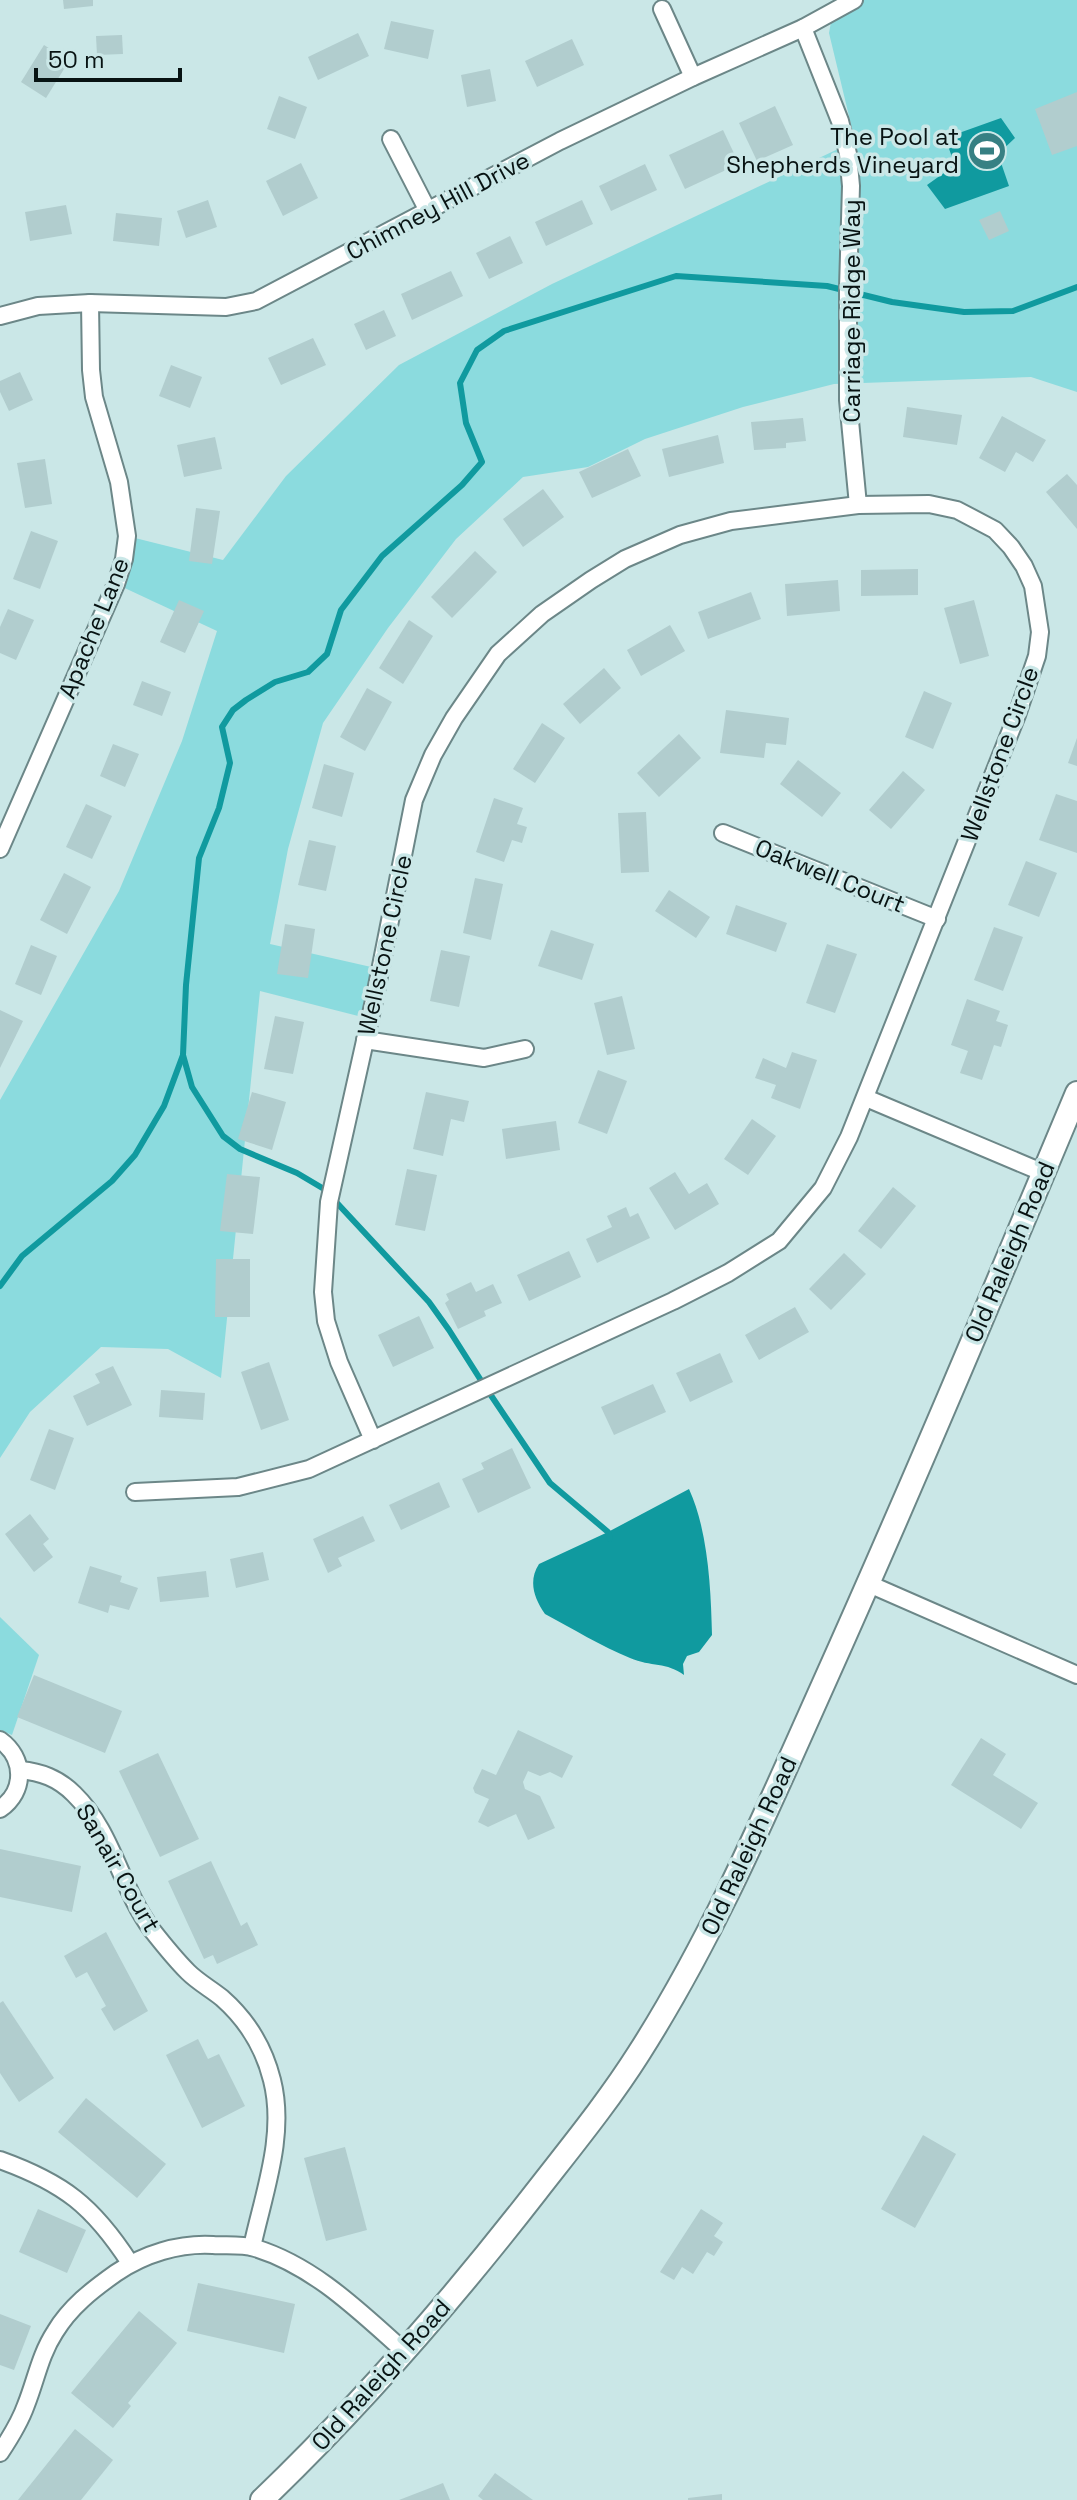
<svg xmlns="http://www.w3.org/2000/svg" width="1077" height="2500" font-family="'Space Grotesk',sans-serif">
  <style>
    .green { fill: #8bdbde }
    .water { fill: #109a9f }
    .lines { fill: none; stroke-linecap: round; stroke-linejoin: round }
    .stream { stroke: #109a9f; stroke-width: 6 }
    .building { fill: #b1cdce }
    .minor-casing { stroke: #6c8788; stroke-width: 20 }
    .secondary-casing { stroke: #6c8788; stroke-width: 26 }
    .minor { stroke: #fff; stroke-width: 16 }
    .secondary { stroke: #fff; stroke-width: 22 }
    .labels { text-anchor: middle; stroke-width: 7; stroke-linejoin: round; paint-order: stroke }
    .poi-label { font-size: 24px; fill: #081313; stroke: #cae7e7; text-anchor: end }
    .street-label { font-size: 24px; fill: #081313; stroke: #cae7e7 }
  </style>
  <rect width="100%" height="100%" fill="#cae7e7"/>
  <g class="green">
    <polygon points="835,0 1077,0 1077,392 1031,377 834,384 743,407 645,439 588,467 523,477 456,539 388,628 323,723 288,849 270,944 380,969 370,1019 260,991 221,1378 168,1349 101,1347 30,1412 0,1458 0,1100 119,891 182,741 217,631 116,584 127,536 223,560 286,476 399,365 552,284 855,141 829,33"/>
    <polygon points="0,1617 39,1655 12,1735 0,1730"/>
  </g>
  <g class="water">
    <polygon points="1001,118 1015,138 998,154 1009,186 945,209 927,185 955,165 945,138"/>
    <path d="M 689,1489 C 708,1530 711,1589 712,1635 L 699,1652 L 687,1656 L 683,1664 L 684,1675 C 667,1662 651,1667 630,1658 C 601,1646 573,1629 545,1614 C 534,1598 528,1581 539,1564 L 608,1532 Z"/>
  </g>
  <g class="lines">
    <g class="stream">
      <polyline points="183,1055 192,1087 223,1136 240,1149 297,1173 324,1189 429,1302 449,1330 482,1382 550,1483 608,1532 610,1539"/>
      <polyline points="0,1286 22,1256 112,1181 135,1155 164,1106 183,1055 186,985 199,858 219,808 230,763 222,727 233,710 246,700 275,682 308,672 327,654 341,610 382,556 462,485 482,462 466,423 460,383 477,350 504,331 676,276 827,286 892,302 964,312 1013,311 1077,287"/>
    </g>
  </g>
  <g class="building">
    <polygon points="63,0 93,0 93,6 64,9"/>
    <polygon points="391,21 434,30 428,59 384,49"/>
    <polygon points="358,33 369,56 318,80 308,57"/>
    <polygon points="122,35 123,54 97,55 96,36"/>
    <polygon points="572,39 584,65 537,87 525,61"/>
    <polygon points="44,45 69,61 46,98 21,82"/>
    <polygon points="490,69 496,101 467,107 461,75"/>
    <polygon points="1077,92 1077,146 1052,155 1035,109"/>
    <polygon points="279,96 307,107 295,139 267,129"/>
    <polygon points="775,106 793,145 757,161 739,123"/>
    <polygon points="723,130 739,164 685,189 669,155"/>
    <polygon points="301,163 318,198 283,216 266,181"/>
    <polygon points="645,164 657,190 611,211 599,186"/>
    <polygon points="208,200 217,227 186,238 177,211"/>
    <polygon points="582,200 593,224 546,246 535,222"/>
    <polygon points="66,205 72,234 30,241 25,212"/>
    <polygon points="1000,211 1009,231 989,240 979,220"/>
    <polygon points="116,213 162,218 159,246 113,241"/>
    <polygon points="510,236 523,263 489,279 476,253"/>
    <polygon points="451,271 463,296 412,320 401,294"/>
    <polygon points="384,310 396,336 366,350 354,324"/>
    <polygon points="313,338 326,365 281,385 268,358"/>
    <polygon points="171,365 202,377 190,408 159,396"/>
    <polygon points="20,372 33,400 9,411 0,392 0,381"/>
    <polygon points="907,407 962,415 957,445 903,437"/>
    <polygon points="1002,416 1046,440 1033,462 1016,452 1005,472 979,458"/>
    <polygon points="803,418 806,441 786,443 786,448 754,450 751,422"/>
    <polygon points="718,435 724,463 669,477 662,449"/>
    <polygon points="215,437 222,469 184,477 177,445"/>
    <polygon points="628,449 641,476 592,498 579,472"/>
    <polygon points="45,459 52,504 25,508 17,463"/>
    <polygon points="1067,474 1077,485 1077,529 1046,492"/>
    <polygon points="543,489 564,517 523,547 503,519"/>
    <polygon points="196,508 220,511 212,564 189,561"/>
    <polygon points="31,531 58,541 40,589 13,579"/>
    <polygon points="475,551 497,572 452,618 431,597"/>
    <polygon points="918,569 918,595 861,596 861,570"/>
    <polygon points="838,580 840,611 787,616 785,584"/>
    <polygon points="751,592 761,619 708,639 698,612"/>
    <polygon points="179,600 204,611 185,653 160,642"/>
    <polygon points="974,600 989,656 960,664 944,608"/>
    <polygon points="8,609 34,620 16,660 0,653 0,627"/>
    <polygon points="409,620 433,636 403,684 379,668"/>
    <polygon points="670,625 685,651 641,676 627,650"/>
    <polygon points="604,668 621,688 580,724 563,704"/>
    <polygon points="142,681 171,692 162,716 133,705"/>
    <polygon points="367,688 392,702 365,751 340,737"/>
    <polygon points="924,691 952,703 933,749 905,737"/>
    <polygon points="726,710 789,718 786,745 766,743 764,758 720,753"/>
    <polygon points="542,723 565,738 535,783 513,769"/>
    <polygon points="679,734 701,758 659,797 637,773"/>
    <polygon points="1077,738 1077,766 1068,763"/>
    <polygon points="113,744 139,754 125,787 100,776"/>
    <polygon points="798,760 841,793 822,817 780,784"/>
    <polygon points="324,764 354,773 342,817 312,808"/>
    <polygon points="903,771 925,790 891,829 869,810"/>
    <polygon points="1056,794 1077,801 1077,853 1039,840"/>
    <polygon points="494,798 523,808 517,824 527,827 522,843 512,840 504,862 476,852"/>
    <polygon points="86,804 112,816 92,859 66,847"/>
    <polygon points="646,812 649,872 621,873 618,813"/>
    <polygon points="309,840 336,846 326,891 298,885"/>
    <polygon points="1026,861 1057,873 1039,917 1008,905"/>
    <polygon points="64,873 91,887 67,934 40,920"/>
    <polygon points="475,878 503,884 491,940 463,933"/>
    <polygon points="669,890 710,917 696,938 655,911"/>
    <polygon points="736,905 787,923 776,952 726,934"/>
    <polygon points="285,924 315,929 308,978 277,974"/>
    <polygon points="994,927 1023,937 1003,991 974,980"/>
    <polygon points="551,930 594,944 582,980 538,966"/>
    <polygon points="827,944 857,954 835,1013 806,1003"/>
    <polygon points="31,945 57,956 41,995 15,984"/>
    <polygon points="441,950 470,956 459,1007 430,1001"/>
    <polygon points="622,996 635,1049 607,1055 594,1003"/>
    <polygon points="967,999 1000,1011 996,1021 1008,1025 1001,1047 994,1045 982,1080 960,1073 968,1051 951,1045"/>
    <polygon points="0,1010 23,1021 0,1068"/>
    <polygon points="275,1016 304,1022 293,1074 264,1069"/>
    <polygon points="792,1052 817,1060 800,1109 771,1098 776,1085 755,1078 763,1058 786,1068"/>
    <polygon points="598,1070 627,1081 607,1134 578,1123"/>
    <polygon points="252,1092 286,1102 272,1150 238,1139"/>
    <polygon points="426,1092 469,1101 464,1122 451,1119 443,1156 413,1149"/>
    <polygon points="752,1119 776,1136 748,1175 724,1159"/>
    <polygon points="556,1121 560,1150 506,1159 502,1129"/>
    <polygon points="407,1169 437,1175 425,1231 395,1225"/>
    <polygon points="675,1172 689,1194 707,1183 719,1204 675,1230 649,1188"/>
    <polygon points="227,1174 260,1177 253,1234 220,1231"/>
    <polygon points="893,1187 916,1206 881,1249 858,1231"/>
    <polygon points="626,1207 630,1217 638,1213 650,1238 597,1263 586,1239 612,1227 607,1216"/>
    <polygon points="569,1251 581,1277 529,1301 517,1275"/>
    <polygon points="844,1253 866,1274 831,1310 809,1289"/>
    <polygon points="216,1259 250,1259 250,1317 215,1317"/>
    <polygon points="471,1282 476,1292 493,1284 502,1303 484,1311 486,1316 458,1329 445,1303 449,1300 446,1294"/>
    <polygon points="795,1307 809,1332 759,1360 745,1335"/>
    <polygon points="419,1316 434,1348 393,1367 378,1335"/>
    <polygon points="720,1353 733,1382 690,1402 676,1373"/>
    <polygon points="269,1362 289,1420 261,1430 241,1372"/>
    <polygon points="113,1366 132,1405 87,1426 73,1396 100,1383 95,1374"/>
    <polygon points="653,1384 666,1412 614,1435 601,1407"/>
    <polygon points="161,1390 205,1393 203,1420 159,1417"/>
    <polygon points="49,1429 74,1438 55,1490 30,1480"/>
    <polygon points="512,1448 531,1488 478,1513 462,1479 484,1469 481,1463"/>
    <polygon points="439,1482 450,1507 401,1530 389,1505"/>
    <polygon points="30,1514 49,1539 43,1544 53,1557 34,1572 5,1534"/>
    <polygon points="363,1516 375,1541 338,1558 342,1566 328,1573 313,1539"/>
    <polygon points="263,1552 269,1580 236,1588 230,1559"/>
    <polygon points="90,1566 122,1576 120,1582 138,1588 129,1610 110,1605 108,1613 78,1603"/>
    <polygon points="206,1571 209,1597 160,1602 157,1577"/>
    <polygon points="34,1675 122,1711 105,1753 17,1717"/>
    <polygon points="518,1730 573,1756 562,1778 550,1772 540,1776 528,1771 523,1782 525,1789 540,1796 555,1828 528,1840 516,1814 488,1827 478,1822 489,1799 475,1793 473,1788 482,1769 496,1775"/>
    <polygon points="981,1738 1006,1754 993,1775 1038,1803 1021,1829 951,1785"/>
    <polygon points="158,1753 199,1839 160,1857 119,1771"/>
    <polygon points="0,1849 81,1866 72,1912 0,1897"/>
    <polygon points="211,1861 241,1926 247,1922 258,1945 217,1964 213,1955 204,1959 168,1881"/>
    <polygon points="106,1932 148,2011 114,2031 101,2009 106,2006 87,1972 76,1978 64,1956"/>
    <polygon points="3,2001 54,2078 19,2102 0,2073 0,2003"/>
    <polygon points="198,2039 208,2059 219,2054 245,2106 202,2128 166,2055"/>
    <polygon points="86,2098 166,2164 137,2198 58,2132"/>
    <polygon points="923,2135 956,2154 915,2228 881,2209"/>
    <polygon points="345,2147 367,2230 326,2241 304,2158"/>
    <polygon points="38,2209 86,2230 67,2273 19,2252"/>
    <polygon points="701,2209 723,2223 714,2236 723,2242 714,2256 707,2252 693,2274 682,2267 674,2280 660,2272"/>
    <polygon points="198,2283 295,2304 284,2353 187,2331"/>
    <polygon points="139,2311 177,2343 128,2403 131,2406 113,2428 71,2393"/>
    <polygon points="0,2314 31,2326 14,2370 0,2365"/>
    <polygon points="75,2429 113,2460 81,2500 18,2500"/>
    <polygon points="495,2473 533,2500 483,2500 478,2496"/>
    <polygon points="443,2483 450,2500 399,2500"/>
    <polygon points="722,2494 722,2500 688,2500 688,2498"/>
  </g>
  <g class="lines">
    <g class="minor-casing">
      <g id="minor">
        <polyline points="662,9 693,77"/>
        <polyline points="803,28 840,121 848,154 851,186 848,288 848,400 858,505"/>
        <polyline points="391,139 428,211"/>
        <polyline points="0,316 38,306 90,303 226,307 256,301 560,141 693,77 803,28 854,0"/>
        <polyline points="723,833 937,919"/>
        <polyline points="0,849 116,584 124,559 127,536 119,482 94,397 91,370 90,303"/>
        <polyline points="365,1040 484,1058 525,1049"/>
        <polyline points="866,1098 1044,1173"/>
        <polyline points="135,1492 238,1487 309,1469 673,1301 728,1273 779,1241 823,1188 849,1137 1017,715 1037,656 1040,632 1033,586 1024,566 1011,547 995,530 957,510 929,504 858,505 731,521 680,535 625,559 591,580 542,614 498,654 454,718 433,755 414,800 375,996 329,1202 323,1292 326,1321 339,1362 373,1440"/>
        <polyline points="869,1584 1077,1675"/>
        <path d="M 0,1740 C 25,1758 26,1791 0,1809"/>
        <path d="M 20,1770 C 41,1772 58,1778 74,1794 C 113,1832 120,1887 152,1930 C 163,1944 175,1959 188,1972 C 198,1982 211,1989 222,1998 C 247,2020 264,2048 272,2080 C 286,2135 264,2192 252,2247"/>
        <path d="M 0,2160 C 64,2183 93,2206 130,2263"/>
        <path d="M 0,2453 C 10,2438 20,2422 26,2405 C 36,2380 40,2355 55,2332 C 70,2307 92,2290 116,2273 C 144,2254 179,2243 213,2245 C 226,2246 242,2244 255,2248 C 314,2266 359,2311 404,2351"/>
      </g>
    </g>
    <g class="secondary-casing">
      <path id="secondary" d="M 262,2500 C 361,2405 452,2300 536,2192 C 571,2147 608,2102 639,2053 C 713,1937 767,1810 823,1685 C 911,1489 994,1291 1077,1093"/>
    </g>
    <use href="#minor" class="minor"/>
    <use href="#secondary" class="secondary"/>
  </g>
  <defs>
    <g id="stadium-disc" transform="scale(2)"><circle r="9.5" fill="#378083" stroke="#cae7e7"/><path d="M0-5a6.5 5 0 1 0 0 10a6.5 5 0 1 0 0-10ZM-3.5-1.8h7v3.6h-7Z" fill="#fff"/></g>
  </defs>
  <g fill-rule="evenodd">
    <use href="#stadium-disc" x="987" y="151"/>
  </g>
  <g class="labels">
    <g class="poi-label">
      <text x="959" y="145">The Pool at<tspan x="959" dy="28">Shepherds Vineyard</tspan></text>
    </g>
    <g class="street-label">
      <text transform="translate(438 206) rotate(-28)" y="8">Chimney Hill Drive</text>
      <text transform="translate(852 311) rotate(-90)" y="8">Carriage Ridge Way</text>
      <text transform="translate(94 628) rotate(-68)" y="8">Apache Lane</text>
      <text transform="translate(1000 754) rotate(-70)" y="8">Wellstone Circle</text>
      <text transform="translate(830 876) rotate(22)" y="8">Oakwell Court</text>
      <text transform="translate(385 945) rotate(-78)" y="8">Wellstone Circle</text>
      <text transform="translate(1010 1252) rotate(-67)" y="8">Old Raleigh Road</text>
      <text transform="translate(749 1846) rotate(-65)" y="8">Old Raleigh Road</text>
      <text transform="translate(118 1868) rotate(60)" y="8">Sanair Court</text>
      <text transform="translate(381 2375) rotate(-48)" y="8">Old Raleigh Road</text>
    </g>
  </g>
  <path d="M36 68v12h144v-12" fill="none" stroke="#081313" stroke-width="4"/>
  <text x="48" y="68" font-size="24" fill="#081313" stroke="#cae7e7" stroke-width="6" paint-order="stroke">50 m</text>
</svg>
